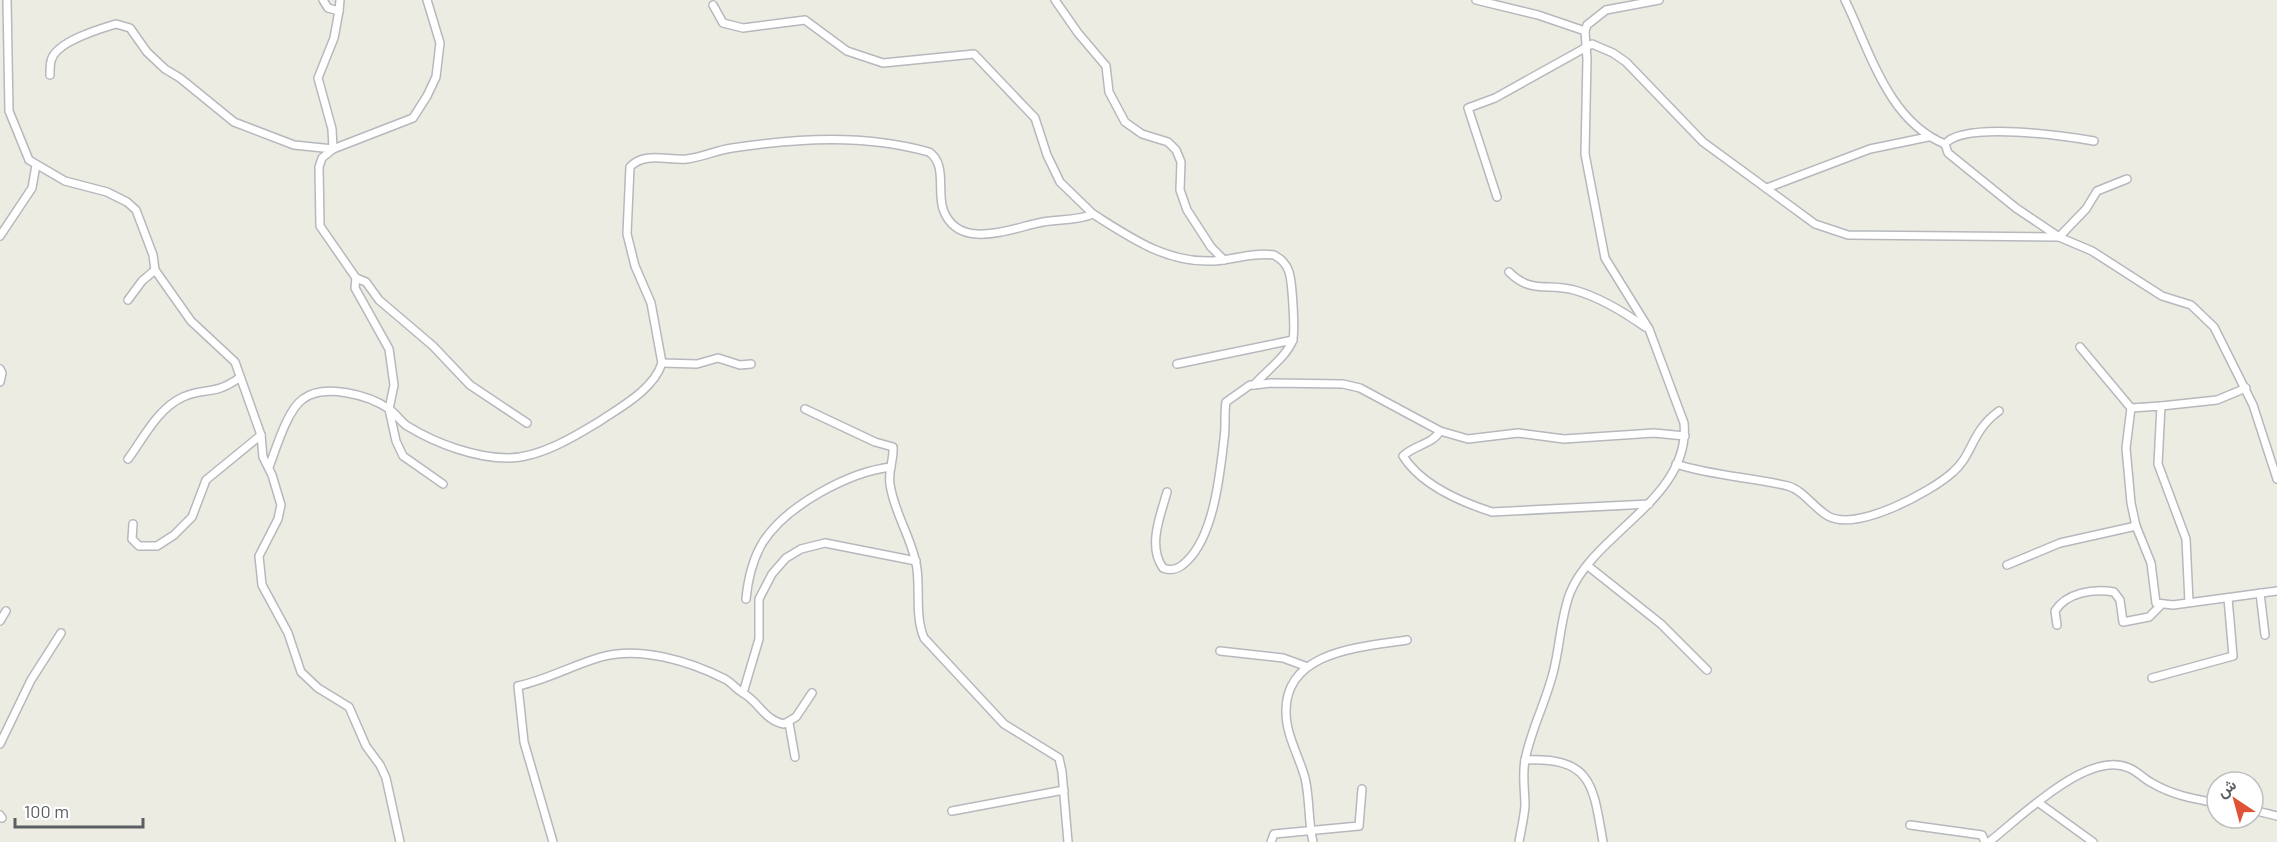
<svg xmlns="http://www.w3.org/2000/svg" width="2277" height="842" font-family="Barlow,Vazirmatn,sans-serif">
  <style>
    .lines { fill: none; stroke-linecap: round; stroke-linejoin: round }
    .street-casing { stroke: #b6b8bd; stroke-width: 10 }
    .street { stroke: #fff; stroke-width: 7 }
  </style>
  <rect width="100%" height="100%" fill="#edece3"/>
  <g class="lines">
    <g class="street-casing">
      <g id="street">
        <polyline points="7,0 9,111 29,160 65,181 107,192 127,202 136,210 153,255 155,270 191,321 235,362 261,435 263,457 272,475 281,505 278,519 259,556 262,585 288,633 301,672 318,688 349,707 366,746 380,765 386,778 400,842"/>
        <polyline points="427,0 440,43 436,77 427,96 413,118 333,149 322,158 319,167 320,226 356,278 355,288 389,349 394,385 389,409 396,441 403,456 443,484"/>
        <polyline points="1055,0 1078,33 1106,66 1109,92 1125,122 1142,134 1168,142 1176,150 1181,162 1180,190 1187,210 1211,247 1224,260"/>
        <polyline points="1476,0 1538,15 1585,31"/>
        <path d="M 1845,0 C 1870,51 1888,121 1945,144"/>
        <polyline points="713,5 723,23 743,28 805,20 847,51 883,63 974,54 1035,118 1047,155 1060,182 1093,214"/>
        <polyline points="339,11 340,0"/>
        <path d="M 50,75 C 50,71 50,65 51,61 C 55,42 99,29 116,24 L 130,28 L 147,52 L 165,69 L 180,78 L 234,122 L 294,145 L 333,149 L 332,129 L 318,78 L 334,38 L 339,11 L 328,8 L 323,0"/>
        <polyline points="1945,144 1948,153 2016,208 2059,237 2092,251 2162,296 2191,305 2214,327 2253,405 2277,479"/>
        <path d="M 1945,144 C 1964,121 2066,136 2094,141"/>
        <polyline points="1767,188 1870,149 1928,137"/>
        <polyline points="1497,197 1468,108 1495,98 1592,44 1613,53 1626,62 1703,142 1815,224 1848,235 2059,237 2086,209 2097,191 2127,179"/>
        <polyline points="0,236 32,188 36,165"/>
        <path d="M 1509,272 C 1531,294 1547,283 1574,290 C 1599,297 1624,312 1645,327"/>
        <polyline points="356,278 366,282 379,300 433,346 470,385 527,423"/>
        <polyline points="128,300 142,281 155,270"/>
        <polyline points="2080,347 2131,408 2126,448 2131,503 2136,526 2151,563 2156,603 2173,605 2277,591"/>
        <polyline points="662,363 697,364 718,358 740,365 751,364"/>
        <polyline points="1177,364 1293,340"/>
        <polyline points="0,369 2,373 0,382"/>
        <polyline points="2161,406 2217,400 2246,388"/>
        <polyline points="2131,408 2161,406 2158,464 2186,539 2189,602"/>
        <path d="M 805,409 L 875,442 L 893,447 C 894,459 888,471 890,484 C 894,514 913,539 917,569 C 920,593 915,616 924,638 L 1004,724 L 1059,758 L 1062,772 L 1068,842"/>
        <path d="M 1440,431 C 1433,444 1414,445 1403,456 C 1421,485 1461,502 1492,512 L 1649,504"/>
        <path d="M 128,459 C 143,439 158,408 183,397 C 205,387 214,396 239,378"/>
        <path d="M 1676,464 C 1713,476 1751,477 1788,486 C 1803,490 1814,508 1828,516 C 1857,532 1931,492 1953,472 C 1973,455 1971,431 1999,411"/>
        <path d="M 269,467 C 276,449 287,410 303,399 C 324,383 369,395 389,409 C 397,414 401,423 409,427 C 437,444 476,458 508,458 C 539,458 574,437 600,421 C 621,407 654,389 662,363 L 651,303 L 635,266 L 627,234 L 630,167 C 644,151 669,161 687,159 C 703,157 717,150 732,148 C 799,138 864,134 929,152 C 947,164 937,191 943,209 C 958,253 1014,227 1043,222 C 1060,219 1077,221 1093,214 C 1131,238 1166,263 1213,261 C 1233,260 1253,252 1274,255 C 1281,259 1286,263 1289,272 C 1292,281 1296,335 1292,342 C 1284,359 1266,371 1254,385 L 1271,383 L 1343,384 L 1360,388 L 1440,431 L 1468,439 L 1518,433 L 1564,439 L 1654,433 L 1685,436"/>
        <path d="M 1167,492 C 1161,514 1147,546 1163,568 C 1173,572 1180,568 1187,561 C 1214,535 1220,474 1224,439 C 1226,427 1224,414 1226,402 L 1250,385 L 1254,385"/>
        <polyline points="133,524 132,539 139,546 157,546 174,535 192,517 206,480 261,435"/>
        <polyline points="2007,565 2060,543 2136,526"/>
        <polyline points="1588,566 1661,624 1707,670"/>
        <polyline points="2260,593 2265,635"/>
        <path d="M 746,599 C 748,578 752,560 763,542 C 787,505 849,472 891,467"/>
        <polyline points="0,621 6,611"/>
        <path d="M 2057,625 L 2055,611 C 2066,593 2093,588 2114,592 L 2120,600 L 2123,622 L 2149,617 L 2161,605"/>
        <polyline points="1220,651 1283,658 1305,666"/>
        <polyline points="2152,678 2233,656 2228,598"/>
        <path d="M 743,693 C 759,702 765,721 784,724 L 796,717 L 812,693"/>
        <polyline points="789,723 795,757"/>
        <polyline points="0,744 31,680 61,633"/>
        <path d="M 1525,760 C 1593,757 1593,786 1603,842"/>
        <polyline points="2039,803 2093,842"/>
        <polyline points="2253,810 2277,816"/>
        <polyline points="952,811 1064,790"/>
        <polyline points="0,815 2,818"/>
        <polyline points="1910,825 1982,835 1985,842"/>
        <path d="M 553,842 L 524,742 L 518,686 C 546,680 573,665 601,657 C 640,646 689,661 725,679 C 732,683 736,689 743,693 L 759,639 L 759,599 L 772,574 L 786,558 L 801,549 L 825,543 L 916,561"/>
        <polyline points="1271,842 1274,834 1359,826 1362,789"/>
        <path d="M 1313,842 C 1308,821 1310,799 1305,778 C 1299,756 1286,735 1286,712 C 1285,650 1363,647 1407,640"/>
        <path d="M 1519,842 C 1521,830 1524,818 1525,806 C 1525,791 1522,775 1525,760 C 1531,729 1547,700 1554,669 C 1560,645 1561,616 1570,593 C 1594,533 1691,498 1684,423 L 1649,329 L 1605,258 L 1585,154 L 1587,59 L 1585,31 L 1587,25 L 1606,10 L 1659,0"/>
        <path d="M 1989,842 C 2020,818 2088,749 2129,768 C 2137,771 2144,779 2152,783 C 2172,795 2194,799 2217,803"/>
      </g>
    </g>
    <use href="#street" class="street"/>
  </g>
  <g transform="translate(2235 800) rotate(324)"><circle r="28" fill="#ffffff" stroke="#bdbfc1" stroke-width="1.5"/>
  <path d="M0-4.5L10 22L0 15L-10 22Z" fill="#e05236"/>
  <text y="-9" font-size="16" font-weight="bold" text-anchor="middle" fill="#5b5e63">ش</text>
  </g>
  <path d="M15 818v9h128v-9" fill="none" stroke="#5b5e63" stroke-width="3"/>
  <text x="24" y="818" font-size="18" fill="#5b5e63" stroke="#ffffff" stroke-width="4.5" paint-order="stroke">100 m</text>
</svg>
